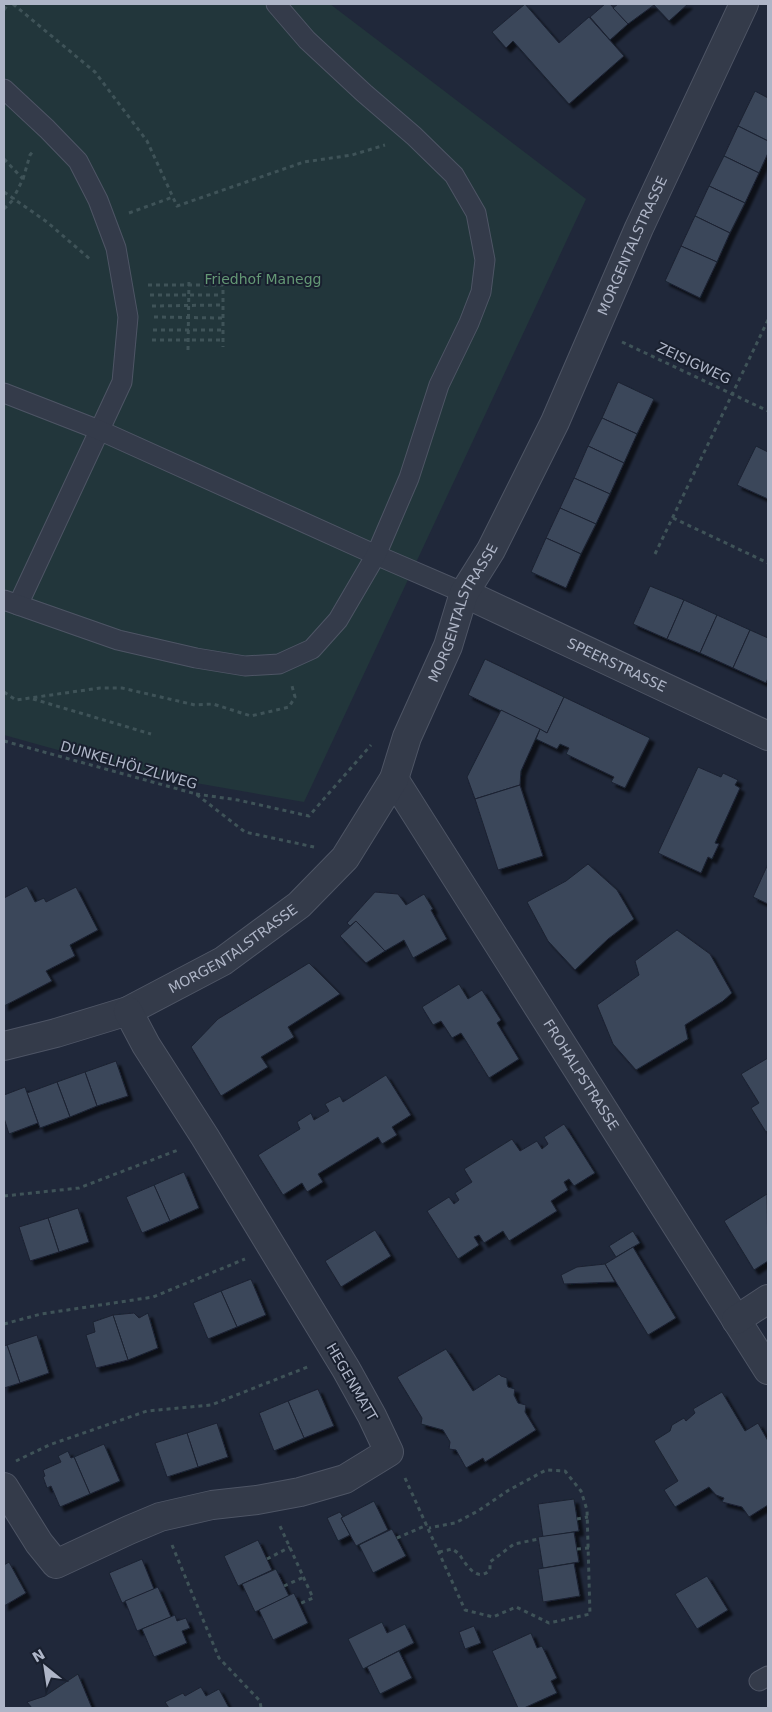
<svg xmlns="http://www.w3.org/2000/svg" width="772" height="1712" font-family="'DejaVu Sans',sans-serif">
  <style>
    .green { fill: #22363b }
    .building { fill: #3b465a; stroke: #1b2231; filter: url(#shadow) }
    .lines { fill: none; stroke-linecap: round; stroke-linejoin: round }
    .service-casing { stroke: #4e5565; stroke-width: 21 }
    .minor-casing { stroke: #4e5565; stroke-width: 30 }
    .path { stroke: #3f5358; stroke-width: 3; stroke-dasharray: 4 4; stroke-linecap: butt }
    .service { stroke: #343b4a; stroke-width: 19 }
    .minor { stroke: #343b4a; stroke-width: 28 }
    .labels { text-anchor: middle; stroke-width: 4; stroke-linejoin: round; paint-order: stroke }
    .street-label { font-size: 14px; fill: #aeb5c7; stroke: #19202f }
    .park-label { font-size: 14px; fill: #649875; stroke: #19202f }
  </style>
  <defs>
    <filter id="shadow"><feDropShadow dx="4.5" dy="4.5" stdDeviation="1" flood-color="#0009"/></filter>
  </defs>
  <rect width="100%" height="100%" fill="#20283a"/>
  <polygon class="green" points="4,4 330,4 586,199 304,802 144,774 4,735"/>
  <g class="building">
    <polygon points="525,4 559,43 589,17 624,56 569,104 513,41 506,48 492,32"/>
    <polygon points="605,4 610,4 628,24 610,40 590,17"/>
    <polygon points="618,4 653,4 654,5 628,24 613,8"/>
    <polygon points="653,4 688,4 669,21"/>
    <polygon points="755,91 768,98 768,141 738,126"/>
    <polygon points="738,126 768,141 768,153 759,173 724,156"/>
    <polygon points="724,156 759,173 745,203 709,186"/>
    <polygon points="709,186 745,203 730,233 695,216"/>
    <polygon points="695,216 730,233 717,262 681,246"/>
    <polygon points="681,246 717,262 700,298 665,281"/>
    <polygon points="618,382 654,399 637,434 602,418"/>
    <polygon points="602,418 637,434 624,463 588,446"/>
    <polygon points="588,446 624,463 610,494 574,478"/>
    <polygon points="756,446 768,452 768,499 737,485"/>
    <polygon points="574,478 610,494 596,524 560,508"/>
    <polygon points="560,508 596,524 581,554 546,538"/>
    <polygon points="546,538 581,554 566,588 531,572"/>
    <polygon points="650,586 684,600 667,639 633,624"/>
    <polygon points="684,600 717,615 700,653 667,639"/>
    <polygon points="717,615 750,630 733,668 700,653"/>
    <polygon points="750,630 768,638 768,678 766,683 733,668"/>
    <polygon points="485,659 564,697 547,733 468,695"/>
    <polygon points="564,697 650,738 625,788 611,782 614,777 566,754 569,748 560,744 557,749 536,739 540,729 547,733"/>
    <polygon points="501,710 540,729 521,771 520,785 475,799 467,777"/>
    <polygon points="698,767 721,777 723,773 738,780 735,785 740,788 715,843 719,844 712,859 708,857 701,873 658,853"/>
    <polygon points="520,785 543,856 498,870 475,799"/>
    <polygon points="588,864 617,890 634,919 608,939 575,970 548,941 527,902 566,881"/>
    <polygon points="768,864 768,904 753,897"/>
    <polygon points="27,886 35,902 44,898 46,902 76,887 98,930 70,945 75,956 46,971 52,981 4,1006 4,898"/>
    <polygon points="375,892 398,894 406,905 424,894 433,909 431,910 447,939 413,958 404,940 385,951 356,921 350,926 347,923"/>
    <polygon points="356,921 385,951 366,963 340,936"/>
    <polygon points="677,930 710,954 732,993 723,1001 685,1025 688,1039 636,1070 613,1044 597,1005 639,975 635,961"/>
    <polygon points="309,963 340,994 288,1027 294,1037 261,1057 268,1067 221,1096 191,1047 218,1019"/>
    <polygon points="459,984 468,999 482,990 501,1020 497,1023 519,1059 489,1078 461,1033 452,1038 441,1021 433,1025 422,1007"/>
    <polygon points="768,1058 768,1131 766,1132 751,1108 759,1103 741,1074"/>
    <polygon points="116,1061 128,1096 97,1106 85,1072"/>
    <polygon points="85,1072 97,1106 70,1117 57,1082"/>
    <polygon points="386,1075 411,1115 392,1127 397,1135 382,1144 378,1137 318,1174 323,1182 307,1192 302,1183 283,1195 258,1155 300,1129 297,1122 311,1113 314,1120 329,1111 325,1104 340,1096 343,1102"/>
    <polygon points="57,1082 70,1117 40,1128 27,1093"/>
    <polygon points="25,1087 38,1123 9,1134 4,1118 4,1095"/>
    <polygon points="564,1124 595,1173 574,1186 569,1179 564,1182 568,1190 551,1201 557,1211 509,1241 503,1231 484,1243 479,1235 474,1237 479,1245 458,1259 427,1211 449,1197 454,1204 459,1200 455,1193 472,1182 464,1169 512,1139 520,1151 537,1141 542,1149 548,1144 544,1137"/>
    <polygon points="184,1172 199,1208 170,1221 154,1185"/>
    <polygon points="154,1185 170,1221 142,1233 126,1197"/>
    <polygon points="767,1194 768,1261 754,1270 724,1221"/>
    <polygon points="78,1208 89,1242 59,1252 48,1218"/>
    <polygon points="48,1218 59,1252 30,1261 19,1227"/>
    <polygon points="375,1230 391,1256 341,1287 325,1261"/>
    <polygon points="633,1231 640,1243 616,1257 609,1246"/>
    <polygon points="633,1247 676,1318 648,1335 605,1264"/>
    <polygon points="605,1264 615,1282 564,1284 561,1275 577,1267"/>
    <polygon points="251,1279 266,1315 237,1327 221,1291"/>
    <polygon points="221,1291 237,1327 208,1339 193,1303"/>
    <polygon points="134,1313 139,1318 148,1313 158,1348 128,1360 113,1315"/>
    <polygon points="113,1315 128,1360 96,1368 86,1335 95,1332 93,1322"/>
    <polygon points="37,1335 49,1373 20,1383 7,1345"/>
    <polygon points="7,1345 20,1383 4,1388 4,1346"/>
    <polygon points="446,1349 473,1391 499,1374 501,1376 507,1378 507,1384 508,1387 515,1389 514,1395 518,1403 526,1405 525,1412 536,1430 485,1462 483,1458 466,1468 456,1450 449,1449 450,1442 443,1430 421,1424 422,1418 397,1377"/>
    <polygon points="318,1389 334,1426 304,1438 288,1401"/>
    <polygon points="722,1392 745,1431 758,1423 768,1441 768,1505 749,1517 742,1507 722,1502 724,1498 716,1495 709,1487 675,1507 664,1490 678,1481 654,1441 670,1431 672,1425 684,1418 686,1421 695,1413 693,1409"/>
    <polygon points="288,1401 304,1438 274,1451 259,1413"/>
    <polygon points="217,1423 228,1457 198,1467 187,1433"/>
    <polygon points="187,1433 198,1467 167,1477 155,1443"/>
    <polygon points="104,1444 120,1481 90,1494 74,1457"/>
    <polygon points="68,1451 71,1458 74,1457 90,1494 60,1507 51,1486 47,1488 43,1477 45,1476 43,1470 61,1462 58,1456"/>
    <polygon points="574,1499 579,1531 543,1537 538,1504"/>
    <polygon points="374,1501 388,1530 356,1546 341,1518"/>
    <polygon points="340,1512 343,1517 341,1518 350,1535 338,1541 327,1518"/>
    <polygon points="392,1529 406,1556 373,1573 359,1545"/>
    <polygon points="574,1532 579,1562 543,1568 538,1537"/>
    <polygon points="258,1540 272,1570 238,1586 224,1556"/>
    <polygon points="142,1559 154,1589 122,1603 109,1573"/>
    <polygon points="9,1562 26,1593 4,1606 4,1565"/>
    <polygon points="574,1563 580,1596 543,1602 538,1569"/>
    <polygon points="276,1569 289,1596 255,1612 242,1584"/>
    <polygon points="707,1576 728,1610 697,1629 675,1594"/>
    <polygon points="158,1587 171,1617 137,1631 125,1601"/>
    <polygon points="294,1593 308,1623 273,1640 259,1610"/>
    <polygon points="175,1615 177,1621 186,1618 190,1628 182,1631 187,1643 154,1657 142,1629"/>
    <polygon points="382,1622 387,1633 405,1624 414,1643 363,1669 348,1639"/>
    <polygon points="474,1626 481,1643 465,1649 459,1632"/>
    <polygon points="531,1633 537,1648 542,1646 557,1678 551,1681 557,1693 524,1708 518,1708 492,1651"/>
    <polygon points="399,1651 412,1678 380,1694 367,1667"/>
    <polygon points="78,1674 92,1708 32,1708 27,1702 45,1696"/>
    <polygon points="201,1687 206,1696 219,1689 229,1708 169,1708 165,1702 183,1693 185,1696"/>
  </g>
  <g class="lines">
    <g class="service-casing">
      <g id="service">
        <polyline points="4,89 47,129 78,161 98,200 116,248 128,317 122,382 18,605"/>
        <polyline points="4,393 99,430 376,555 464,593"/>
        <polyline points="4,600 118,640 196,658 245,666 279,664 312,649 338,620 376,555 409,478 439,385 469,323 481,292 485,260 476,213 454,175 414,136 364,93 307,40 276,4"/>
        <polyline points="759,1681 768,1676"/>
      </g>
    </g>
    <g class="minor-casing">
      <g id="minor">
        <path id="s1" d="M 464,593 L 768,736"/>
        <path id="s2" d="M 394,779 L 768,1370"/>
        <path id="s3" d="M 4,1046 L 56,1033 L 128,1011 L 223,961 L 299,905 L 345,858 L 394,779 L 407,737 L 448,646 L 464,593 L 491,550 L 555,422 L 639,228 L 744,4"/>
        <polyline points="736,1320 768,1299"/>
        <polyline points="4,1487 39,1543 56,1564 129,1530 160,1517 212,1505 257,1500 300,1492 345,1479 389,1452 372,1416 346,1369 205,1137 146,1045 128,1011"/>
      </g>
    </g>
    <g class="path">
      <polyline points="13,4 95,72 147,141 177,206 304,162 352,155 385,145"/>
      <polyline points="4,10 8,4"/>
      <polyline points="4,159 23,179 13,199"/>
      <polyline points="23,179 30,155 34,150"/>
      <polyline points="4,192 47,222 91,260"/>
      <polyline points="4,209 14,199"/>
      <polyline points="129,213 173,197"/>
      <polyline points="148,285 223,285 223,347"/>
      <polyline points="150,295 222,295"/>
      <polyline points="152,306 222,305"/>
      <polyline points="154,317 222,318"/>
      <polyline points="153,330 222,330"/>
      <polyline points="152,340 222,340"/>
      <polyline points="622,342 768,411"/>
      <polyline points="188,350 189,278"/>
      <polyline points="673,518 768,563"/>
      <polyline points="655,554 768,320"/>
      <polyline points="4,692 16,700 100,688 122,688 195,705 213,704 251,716 289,707 295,697 292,686"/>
      <polyline points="33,699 151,734"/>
      <polyline points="4,741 196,794 245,832 314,847"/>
      <polyline points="196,794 238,800 309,816 371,745"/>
      <polyline points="4,1196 79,1188 178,1150"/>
      <polyline points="4,1324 41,1314 153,1297 245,1259"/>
      <polyline points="16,1461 49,1445 147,1411 211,1405 310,1366"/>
      <polyline points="405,1478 465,1610 493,1617 516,1607 549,1623 590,1614 587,1510 581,1491 565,1471 546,1470 509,1490 478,1511 455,1523 429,1528"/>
      <polyline points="577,1519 588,1517"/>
      <polyline points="280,1526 313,1598 299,1604"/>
      <polyline points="397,1538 427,1525"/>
      <polyline points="172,1545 219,1658 260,1701 261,1708"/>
      <polyline points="577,1549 589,1548"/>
      <path d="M 439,1552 L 452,1549 C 455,1551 459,1553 461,1557 C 468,1567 477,1582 490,1570 L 490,1562 L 514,1544 L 539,1539"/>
      <polyline points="267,1559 290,1547"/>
      <polyline points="284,1586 304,1577"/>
    </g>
    <use href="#service" class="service"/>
    <use href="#minor" class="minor"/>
  </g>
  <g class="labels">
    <g class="street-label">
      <text dy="5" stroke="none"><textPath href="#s3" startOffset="1075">MORGENTALSTRASSE</textPath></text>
      <text transform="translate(694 363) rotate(25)" y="5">ZEISIGWEG</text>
      <text dy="5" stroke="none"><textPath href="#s3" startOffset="670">MORGENTALSTRASSE</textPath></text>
      <text dy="5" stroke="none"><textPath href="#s1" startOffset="169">SPEERSTRASSE</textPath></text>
      <text transform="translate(129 765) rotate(16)" y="5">DUNKELHÖLZLIWEG</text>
      <text dy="5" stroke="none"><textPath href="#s3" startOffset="251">MORGENTALSTRASSE</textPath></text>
      <text dy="5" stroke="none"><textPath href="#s2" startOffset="350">FROHALPSTRASSE</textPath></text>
      <text transform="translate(352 1382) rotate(60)" y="5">HEGENMATT</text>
    </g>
    <g class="park-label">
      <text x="263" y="284">Friedhof Manegg</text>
    </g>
  </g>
  <rect width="772" height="1712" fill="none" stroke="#aeb5c7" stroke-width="10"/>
  <g transform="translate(45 1667) rotate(330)" stroke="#19202f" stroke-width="4" paint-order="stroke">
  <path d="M0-4L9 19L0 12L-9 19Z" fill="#aeb5c7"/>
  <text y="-8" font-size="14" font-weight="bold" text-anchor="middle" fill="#aeb5c7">N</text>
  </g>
</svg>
